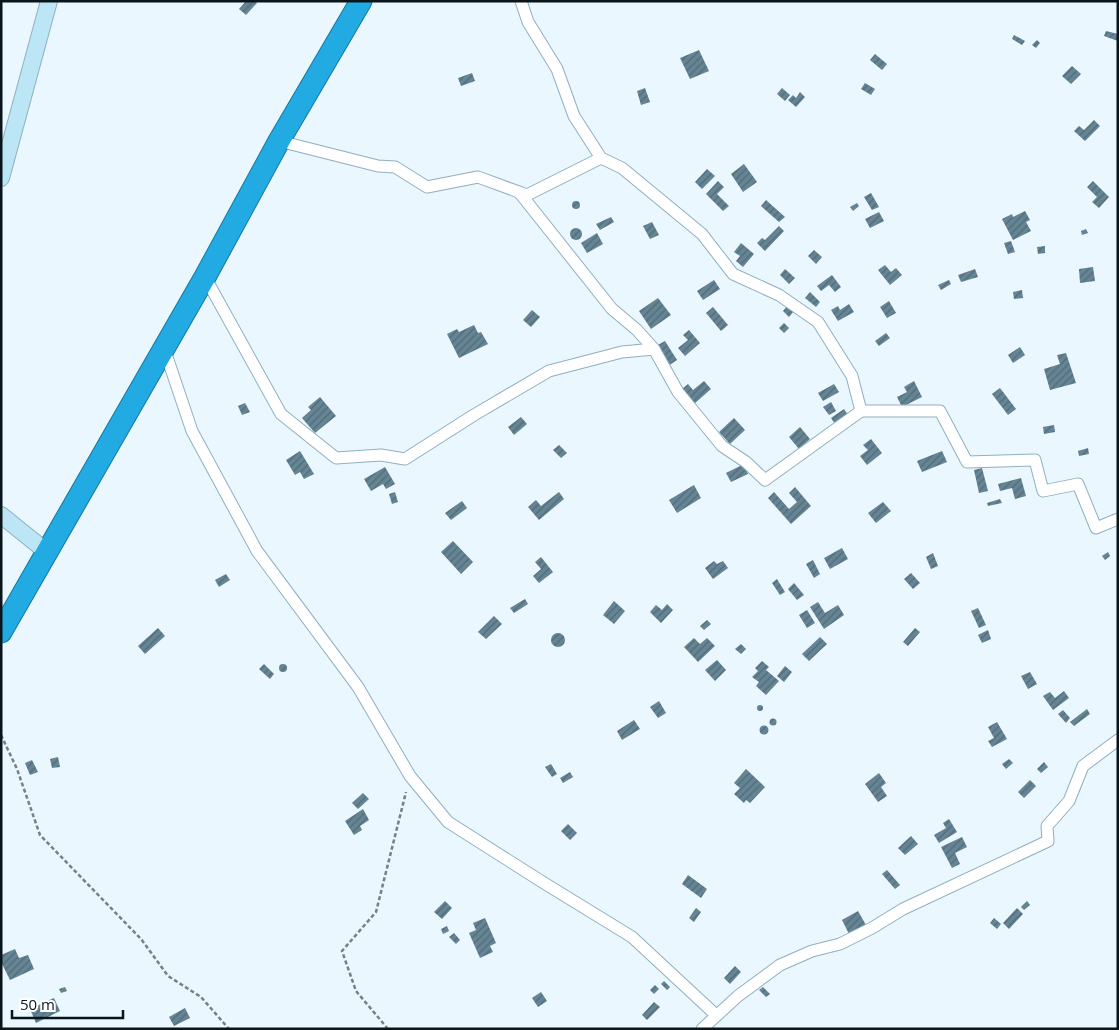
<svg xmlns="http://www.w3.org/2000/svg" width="1119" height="1030" font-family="'Open Sans',sans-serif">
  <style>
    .building { fill: url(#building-hatch) }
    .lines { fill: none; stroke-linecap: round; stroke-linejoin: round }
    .street-casing { stroke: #8fafc0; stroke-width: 13 }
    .secondary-casing { stroke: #8fafc0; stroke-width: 18 }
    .highway-casing { stroke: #19769c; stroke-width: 23 }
    .path { stroke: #748187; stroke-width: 2.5; stroke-dasharray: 4 2.5; stroke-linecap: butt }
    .street { stroke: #fff; stroke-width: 11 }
    .secondary { stroke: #bce6f6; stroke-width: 16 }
    .highway { stroke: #21abe2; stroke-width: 21 }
  </style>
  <defs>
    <pattern id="building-hatch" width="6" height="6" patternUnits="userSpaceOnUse" patternTransform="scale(1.25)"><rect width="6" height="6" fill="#658494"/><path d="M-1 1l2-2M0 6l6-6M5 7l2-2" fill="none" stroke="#516b78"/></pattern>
  </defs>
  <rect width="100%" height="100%" fill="#eaf7fe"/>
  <g class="building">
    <polygon points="246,1 255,1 257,3 246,15 239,9"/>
    <polygon points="1106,31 1118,34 1118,41 1104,36"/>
    <polygon points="1014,35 1025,41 1022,45 1012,39"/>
    <polygon points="1037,40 1040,43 1036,48 1032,45"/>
    <polygon points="699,50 709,71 690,79 680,58"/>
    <polygon points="875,54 887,64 882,70 870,60"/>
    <polygon points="1072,66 1081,74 1071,84 1062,76"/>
    <polygon points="472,73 475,81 461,86 458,78"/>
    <polygon points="865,83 875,89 871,95 861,89"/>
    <polygon points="645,88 650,102 641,105 637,91"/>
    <polygon points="782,88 790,95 785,101 777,94"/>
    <polygon points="800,92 805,97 796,107 788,100 793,95 796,98"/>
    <polygon points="1094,120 1100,126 1085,141 1074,131 1079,126 1084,130"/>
    <polygon points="744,164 757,182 743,192 731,174"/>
    <polygon points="707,169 715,176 702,189 695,182"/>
    <polygon points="718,181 724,187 717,194 729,206 723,211 706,194"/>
    <polygon points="1093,181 1109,197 1099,208 1092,202 1097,197 1087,187"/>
    <polygon points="871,193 879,207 872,210 864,197"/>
    <polygon points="766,200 785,217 779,222 761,206"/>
    <circle cx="576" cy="205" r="4"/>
    <polygon points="857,203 859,206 853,211 850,207"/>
    <polygon points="1025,211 1030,220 1026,222 1031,231 1013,240 1002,219 1012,214 1013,217"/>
    <polygon points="879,212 884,221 870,228 865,219"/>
    <polygon points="611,217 614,222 600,230 596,224"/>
    <polygon points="652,222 659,235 650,239 643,226"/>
    <polygon points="779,226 784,231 765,251 757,243 762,238 765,240"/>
    <circle cx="576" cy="234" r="6"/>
    <polygon points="1086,229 1088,233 1082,235 1081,231"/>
    <polygon points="597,233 603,244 587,253 581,243"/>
    <polygon points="1011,241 1015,252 1008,254 1004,243"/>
    <polygon points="741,243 754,254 743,267 736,261 740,256 734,252"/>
    <polygon points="1045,246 1045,253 1038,254 1037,247"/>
    <polygon points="814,250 822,257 816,264 808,256"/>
    <polygon points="885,265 891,272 896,268 902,275 890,285 878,270"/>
    <polygon points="1093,267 1095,281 1080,283 1079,269"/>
    <polygon points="785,269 795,278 789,284 780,275"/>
    <polygon points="975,269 978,277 961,282 958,275"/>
    <polygon points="832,275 841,287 835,292 829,285 821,291 817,286"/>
    <polygon points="714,280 720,289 703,300 697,291"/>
    <polygon points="949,280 951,284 941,290 938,285"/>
    <polygon points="1022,290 1023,298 1014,299 1013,292"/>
    <polygon points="810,292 820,302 816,307 805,298"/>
    <polygon points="658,298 671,315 651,329 639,311"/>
    <polygon points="889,301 896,313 887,318 880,307"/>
    <polygon points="849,304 854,312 838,321 831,310 838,306 840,310"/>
    <polygon points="788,305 794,311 789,317 783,311"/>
    <polygon points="713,307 728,325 721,331 706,313"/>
    <polygon points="532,310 540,317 531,327 523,320"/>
    <polygon points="784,323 789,328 784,333 779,328"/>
    <polygon points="474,325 478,333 481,332 488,344 459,358 447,334 457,329 459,332"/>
    <polygon points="689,330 700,343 685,356 678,348 688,340 683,335"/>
    <polygon points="886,333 890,338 879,346 875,341"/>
    <polygon points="665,341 677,360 668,366 656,346"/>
    <polygon points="1020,347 1025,355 1013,363 1008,355"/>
    <polygon points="1066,353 1076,383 1050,390 1044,369 1060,364 1057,355"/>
    <polygon points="704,381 711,389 694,404 681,390 688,384 693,390"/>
    <polygon points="914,381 922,397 902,407 897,397 907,392 904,387"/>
    <polygon points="834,384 839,392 823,401 818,393"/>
    <polygon points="1000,388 1016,409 1008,415 992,394"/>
    <polygon points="320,397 336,416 315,433 302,418 311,410 308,407"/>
    <polygon points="831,402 836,411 829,415 823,407"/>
    <polygon points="245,403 250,412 242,415 238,406"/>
    <polygon points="844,409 848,415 835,424 831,418"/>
    <polygon points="521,417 527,424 514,435 508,427"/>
    <polygon points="734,418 745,430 730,444 719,432"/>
    <polygon points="1054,425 1055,432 1044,434 1043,427"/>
    <polygon points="800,427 810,439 799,449 789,437"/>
    <polygon points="871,439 882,453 867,465 860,456 868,450 863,445"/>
    <polygon points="559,445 567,453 561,458 553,450"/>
    <polygon points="1088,448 1089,454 1079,456 1078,451"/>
    <polygon points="300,451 314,474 304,479 300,472 295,475 286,460"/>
    <polygon points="942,451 947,462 922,472 917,461"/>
    <polygon points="744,464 748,474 731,482 726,473"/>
    <polygon points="385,467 395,484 386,489 383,484 371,491 364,479"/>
    <polygon points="982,468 988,491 979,493 974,470"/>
    <polygon points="1021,478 1026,496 1015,499 1012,488 1000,491 998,484"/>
    <polygon points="694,485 701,498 677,513 669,500"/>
    <polygon points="795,487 811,506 791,524 768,498 774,492 789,509 797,502 789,493"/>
    <polygon points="395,492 398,502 392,504 389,494"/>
    <polygon points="559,492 564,499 539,520 528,507 536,500 541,506"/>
    <polygon points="1000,499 1002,503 988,506 987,503"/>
    <polygon points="462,501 467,508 451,520 445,513"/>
    <polygon points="883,502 891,511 876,523 868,513"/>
    <polygon points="453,541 473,562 461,574 441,552"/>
    <polygon points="842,548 848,559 830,569 824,558"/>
    <polygon points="1108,552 1110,556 1105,560 1102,556"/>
    <polygon points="933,553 938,566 931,569 926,557"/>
    <polygon points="541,557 553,572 539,583 533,576 541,569 535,562"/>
    <polygon points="813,560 820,574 814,578 806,564"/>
    <polygon points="714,561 717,564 723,561 728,568 713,579 705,568"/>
    <polygon points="911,573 920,583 913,589 904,579"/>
    <polygon points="226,574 230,580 219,587 215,580"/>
    <polygon points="777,579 785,592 780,595 772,583"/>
    <polygon points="794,583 804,595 797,600 788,589"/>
    <polygon points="525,599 528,604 514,613 510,608"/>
    <polygon points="614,601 625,611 614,624 603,615"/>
    <polygon points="818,602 825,613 838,605 844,615 824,629 810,607"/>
    <polygon points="667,604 673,610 661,623 650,612 656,605 662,610"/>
    <polygon points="978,608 986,625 979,628 971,611"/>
    <polygon points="807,610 815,623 807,628 799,615"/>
    <polygon points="494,616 502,624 486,639 478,632"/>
    <polygon points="707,620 711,624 704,630 700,626"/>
    <polygon points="158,628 165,636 145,654 138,646"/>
    <polygon points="915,628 920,632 908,646 903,642"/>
    <polygon points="988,630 991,639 982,643 978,635"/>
    <circle cx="558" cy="640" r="7"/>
    <polygon points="820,637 827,644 809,661 802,654"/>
    <polygon points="694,638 700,644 707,638 715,646 698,662 684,647"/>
    <polygon points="741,644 746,649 741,654 735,649"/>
    <polygon points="717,660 726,670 715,681 705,670"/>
    <polygon points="762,661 769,667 766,670 779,681 766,695 756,686 759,682 752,677 758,671 755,668"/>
    <polygon points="264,664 274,674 270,679 259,669"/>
    <circle cx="283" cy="668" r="4"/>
    <polygon points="785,666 792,672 784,682 777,676"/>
    <polygon points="1030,672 1037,684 1028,689 1021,676"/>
    <polygon points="1064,691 1069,698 1053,710 1043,696 1050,692 1055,698"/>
    <polygon points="659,701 666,713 658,718 650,707"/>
    <circle cx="760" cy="708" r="3"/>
    <polygon points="1087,709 1090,714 1074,726 1070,722"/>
    <polygon points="1063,710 1070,718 1066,723 1058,714"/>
    <circle cx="773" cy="722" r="3.5"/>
    <polygon points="634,720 640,729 622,740 617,731"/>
    <polygon points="997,722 1007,739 992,747 988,741 994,738 988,727"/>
    <circle cx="764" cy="730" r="4.5"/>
    <polygon points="58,757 60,767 52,768 50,759"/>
    <polygon points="1009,759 1013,763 1006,769 1002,764"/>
    <polygon points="32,760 38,772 30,775 25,763"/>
    <polygon points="1044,762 1048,767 1041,773 1037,769"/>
    <polygon points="551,764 557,774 552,777 545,767"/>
    <polygon points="746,769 765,787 750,803 746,800 744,803 734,794 740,788 734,783"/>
    <polygon points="570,772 573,777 563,783 560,778"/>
    <polygon points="879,773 886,783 881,787 887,796 878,802 865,784"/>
    <polygon points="1030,780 1036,786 1024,798 1018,792"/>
    <polygon points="363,793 369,799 358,809 352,803"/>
    <polygon points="363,809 369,820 360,826 362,830 354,835 345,821"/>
    <polygon points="949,819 957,832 939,843 934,835 946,828 943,823"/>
    <polygon points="568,824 577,833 570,840 561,831"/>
    <polygon points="911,836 918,844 905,855 898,848"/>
    <polygon points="962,837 967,847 955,853 960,864 952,868 941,847"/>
    <polygon points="887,870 900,885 895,889 882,874"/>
    <polygon points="688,875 707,889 701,898 682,884"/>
    <polygon points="445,901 452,908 442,919 434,912"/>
    <polygon points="1027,901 1030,905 1024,910 1021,907"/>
    <polygon points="696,908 701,912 694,922 689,918"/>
    <polygon points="1017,908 1023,914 1009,929 1003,923"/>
    <polygon points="858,911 866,925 849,934 842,920"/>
    <polygon points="485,918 496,943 490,946 493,952 480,958 469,933 476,930 473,923"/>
    <polygon points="994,918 1001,924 997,929 990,923"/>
    <polygon points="447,926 449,931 443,934 441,929"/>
    <polygon points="454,933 460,940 456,944 449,937"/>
    <polygon points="15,949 19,958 28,955 34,969 10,980 1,962 1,955"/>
    <polygon points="735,966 741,972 730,984 724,978"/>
    <polygon points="664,981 670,987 667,990 661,984"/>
    <polygon points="655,985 659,989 654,994 650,990"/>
    <polygon points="65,987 67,991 61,993 59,989"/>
    <polygon points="763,987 770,994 766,997 759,990"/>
    <polygon points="541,992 547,1001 538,1007 532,998"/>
    <polygon points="54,998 60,1011 36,1023 30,1009"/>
    <polygon points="654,1002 660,1007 647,1020 642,1015"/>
    <polygon points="185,1008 190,1018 174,1026 169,1017"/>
  </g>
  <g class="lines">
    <g class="street-casing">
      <g id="street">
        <polyline points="279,141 378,166 395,167 427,187 478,177 527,195 601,158"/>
        <polyline points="519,192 612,309 637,330 654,349"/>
        <polyline points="205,277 281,414 336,458 381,455 405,459 474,415 549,371 622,352 654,349 678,392 722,446 746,462 765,480 861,411 852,376 818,322 779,295 733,274 702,234 622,168 601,158 574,116 557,69 528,22 521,1"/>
        <polyline points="164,348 192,431 257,551 358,687 410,776 448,822 544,883 632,937 716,1015"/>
        <polyline points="861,411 940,411 967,462 1035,460 1043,491 1078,484 1096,528 1118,519"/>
        <polyline points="702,1029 738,996 780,965 812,951 840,944 872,928 903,909 1048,841 1047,826 1069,801 1083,766 1118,740"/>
      </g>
    </g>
    <g class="secondary-casing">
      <g id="secondary">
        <polyline points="1,178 49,1"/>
        <polyline points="1,515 47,552"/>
      </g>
    </g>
    <g class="highway-casing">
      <polyline id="highway" points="1,632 205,277 279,141 361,1"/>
    </g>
    <g class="path">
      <polyline points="1,735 17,769 40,835 141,939 168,976 201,997 229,1029"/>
      <polyline points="388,1029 356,991 342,951 376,912 406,792"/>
    </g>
    <use href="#street" class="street"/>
    <use href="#secondary" class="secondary"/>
    <use href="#highway" class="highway"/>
  </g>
  <rect width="1119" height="1030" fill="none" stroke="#09151b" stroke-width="5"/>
  <path d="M12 1010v8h111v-8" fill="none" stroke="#09151b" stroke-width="2.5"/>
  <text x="20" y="1010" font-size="15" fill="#09151b" stroke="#ffffff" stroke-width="4" paint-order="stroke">50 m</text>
</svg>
